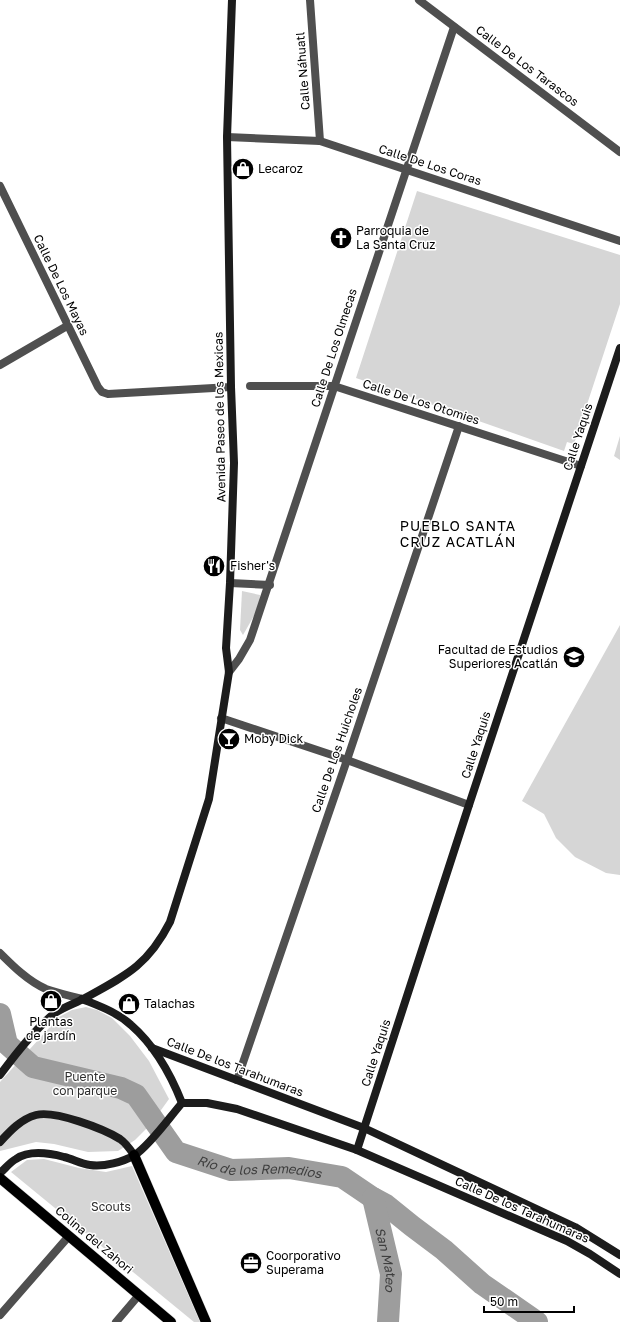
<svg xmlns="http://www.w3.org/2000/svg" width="620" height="1322" font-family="'Golos Text',sans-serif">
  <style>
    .green { fill: #d6d6d6 }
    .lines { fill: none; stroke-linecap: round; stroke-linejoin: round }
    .river { stroke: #9d9d9d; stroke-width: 22 }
    .primary-casing { stroke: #dbdbdb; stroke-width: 11 }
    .minor { stroke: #4f4f4f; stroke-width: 8 }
    .secondary { stroke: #1c1c1c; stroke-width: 8 }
    .primary { stroke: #000; stroke-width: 10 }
    .labels { text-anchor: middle; stroke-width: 3; stroke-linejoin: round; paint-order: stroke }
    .street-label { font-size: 12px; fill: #000; stroke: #fff }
    .poi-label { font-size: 12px; fill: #000; stroke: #fff; text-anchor: start }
    .park-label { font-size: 12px; fill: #2d2d2d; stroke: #fff }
    .water-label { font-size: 13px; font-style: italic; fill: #3e3e3e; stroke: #fff }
    .quarter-label { font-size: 14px; letter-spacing: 1px; fill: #000; stroke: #fff }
  </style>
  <rect width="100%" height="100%" fill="#fff"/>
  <g class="green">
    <polygon points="417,191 620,255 620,304 574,444 567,442 564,451 356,378"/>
    <polygon points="620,436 620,460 614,456"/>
    <polygon points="242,591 260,595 259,607 243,635 240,630"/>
    <polygon points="620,625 620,875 606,873 575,857 556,838 544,814 522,801"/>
    <polygon points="86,1007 97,1010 112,1018 130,1036 149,1061 169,1099 151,1124 135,1140 118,1151 88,1152 54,1144 36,1142 0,1151 0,1082 59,1017 72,1010"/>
    <polygon points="44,1159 79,1168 106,1172 132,1166 200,1322 194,1322 11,1172 27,1160"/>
  </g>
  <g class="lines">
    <g class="river">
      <path id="s1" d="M 0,1014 L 7,1044 L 33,1067 L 121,1088 L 136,1095 L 176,1152 L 231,1170 L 289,1168 L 342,1177 L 373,1198 L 386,1205 L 412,1226 L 444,1250 L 482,1284 L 537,1322"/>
      <path id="s2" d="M 373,1198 L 391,1274 L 388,1322"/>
    </g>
    <g class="primary-casing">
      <g id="primary">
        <polyline points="134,1155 206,1322"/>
        <polyline points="0,1178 171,1322"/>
      </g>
    </g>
    <g class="minor">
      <polyline points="310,0 320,141"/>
      <polyline points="419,0 620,152"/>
      <polyline points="227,137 320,141 620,241"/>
      <polyline points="0,186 98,387 102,392 108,394 231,387"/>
      <polyline points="0,365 67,326"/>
      <polyline points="250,386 334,386 581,466"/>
      <polyline points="230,583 270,585"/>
      <polyline points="229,672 239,659 250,640 454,27"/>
      <polyline points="221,718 347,760 469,805"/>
      <path d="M 0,953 C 13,966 28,981 46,989 C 58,993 70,996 82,999"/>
      <polyline points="237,1080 347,760 459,426"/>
      <polyline points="0,1315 69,1236"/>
      <polyline points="116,1322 139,1295"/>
    </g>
    <g class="secondary">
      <path d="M 82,999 C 99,1006 117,1012 131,1025 C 154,1045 171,1075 182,1103"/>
      <polyline points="152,1048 364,1128 575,1227 620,1255"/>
      <path d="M 0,1075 C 14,1056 37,1027 55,1013 C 64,1007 76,1003 85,998 C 127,975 148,965 170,922 L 209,799 L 229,672 L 226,648 L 230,583 L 234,463 L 231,387 L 227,137 L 232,0"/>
      <polyline points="182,1103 207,1103 237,1109 357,1150 567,1241 590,1254 620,1274"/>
      <path d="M 0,1142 C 10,1131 21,1119 36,1115 C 55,1110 104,1129 120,1139 C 126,1143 130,1149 134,1155"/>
      <polyline points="357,1150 469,805 620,348"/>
      <path d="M 0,1173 C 5,1169 10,1162 16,1159 C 29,1150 49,1153 64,1157 C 73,1159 81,1164 90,1165 C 104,1167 123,1162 135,1155 C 151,1144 169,1118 182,1103"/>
    </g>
    <use href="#primary" class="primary"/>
  </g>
  <defs>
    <g id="shop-disc" transform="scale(1.15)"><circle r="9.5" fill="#000" stroke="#fff"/><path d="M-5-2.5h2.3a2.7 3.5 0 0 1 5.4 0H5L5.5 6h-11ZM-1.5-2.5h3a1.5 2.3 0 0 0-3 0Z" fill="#fff"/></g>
    <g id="church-disc" transform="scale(1.15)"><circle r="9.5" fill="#000" stroke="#fff"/><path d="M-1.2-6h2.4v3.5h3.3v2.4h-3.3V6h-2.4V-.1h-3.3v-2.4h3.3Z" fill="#fff"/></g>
    <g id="restaurant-disc" transform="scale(1.15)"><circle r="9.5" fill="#000" stroke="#fff"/><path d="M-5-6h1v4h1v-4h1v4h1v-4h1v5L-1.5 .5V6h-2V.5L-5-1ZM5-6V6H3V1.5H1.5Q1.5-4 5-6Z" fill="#fff"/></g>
    <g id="university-disc" transform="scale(1.15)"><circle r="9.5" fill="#000" stroke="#fff"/><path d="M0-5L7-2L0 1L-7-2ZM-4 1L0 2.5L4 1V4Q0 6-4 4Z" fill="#fff"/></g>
    <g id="bar-disc" transform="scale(1.15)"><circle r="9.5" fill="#000" stroke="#fff"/><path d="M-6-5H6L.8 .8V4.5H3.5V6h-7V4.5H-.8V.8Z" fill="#fff"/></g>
    <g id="office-disc" transform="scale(1.15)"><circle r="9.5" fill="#000" stroke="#fff"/><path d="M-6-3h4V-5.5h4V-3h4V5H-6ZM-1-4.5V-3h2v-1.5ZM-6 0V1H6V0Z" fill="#fff"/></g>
  </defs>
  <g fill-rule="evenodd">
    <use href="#shop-disc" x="243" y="169"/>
    <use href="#church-disc" x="341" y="238"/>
    <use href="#restaurant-disc" x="214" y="566"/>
    <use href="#university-disc" x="574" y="657"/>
    <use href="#bar-disc" x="229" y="739"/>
    <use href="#shop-disc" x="51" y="1001"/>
    <use href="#shop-disc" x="129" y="1004"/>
    <use href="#office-disc" x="251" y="1263"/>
  </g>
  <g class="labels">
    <g class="street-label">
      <text transform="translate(527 66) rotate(37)" y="4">Calle De Los Tarascos</text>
      <text transform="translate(303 71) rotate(-94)" y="4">Calle Náhuatl</text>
      <text transform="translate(430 165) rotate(18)" y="4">Calle De Los Coras</text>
      <text transform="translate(61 285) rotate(64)" y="4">Calle De Los Mayas</text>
      <text transform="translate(334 348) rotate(-72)" y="4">Calle De Los Olmecas</text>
      <text transform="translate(421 402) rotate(18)" y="4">Calle De Los Otomies</text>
      <text transform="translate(220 417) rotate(-91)" y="4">Avenida Paseo de los Mexicas</text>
      <text transform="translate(578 437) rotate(-72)" y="4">Calle Yaquis</text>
      <text transform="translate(476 745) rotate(-72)" y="4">Calle Yaquis</text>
      <text transform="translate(337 750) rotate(-71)" y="4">Calle De Los Huicholes</text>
      <text transform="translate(376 1053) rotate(-72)" y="4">Calle Yaquis</text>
      <text transform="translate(235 1067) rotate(21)" y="4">Calle De los Tarahumaras</text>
      <text transform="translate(522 1210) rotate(24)" y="4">Calle De los Tarahumaras</text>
      <text transform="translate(94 1240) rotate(40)" y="4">Colina del Zahori</text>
    </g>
    <g class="poi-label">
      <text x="258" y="173">Lecaroz</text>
      <text x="356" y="235">Parroquia de<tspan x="356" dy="14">La Santa Cruz</tspan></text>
      <text x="230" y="570">Fisher's</text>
      <text x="558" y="654" text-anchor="end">Facultad de Estudios<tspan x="558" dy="14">Superiores Acatlán</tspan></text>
      <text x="244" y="743">Moby Dick</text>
      <text x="144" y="1008">Talachas</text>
      <text x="51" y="1026" text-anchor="middle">Plantas<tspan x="51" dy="14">de jardín</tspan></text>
      <text x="266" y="1260">Coorporativo<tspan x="266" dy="14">Superama</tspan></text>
    </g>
    <g class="park-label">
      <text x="85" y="1081">Puente<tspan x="85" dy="14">con parque</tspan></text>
      <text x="111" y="1211">Scouts</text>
    </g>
    <g class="water-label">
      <text dy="5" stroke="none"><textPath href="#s1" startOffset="328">Río de los Remedios</textPath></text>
      <text dy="5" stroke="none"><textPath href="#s2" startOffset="63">San Mateo</textPath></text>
    </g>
    <g class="quarter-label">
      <text x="458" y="531">PUEBLO SANTA<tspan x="458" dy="16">CRUZ ACATLÁN</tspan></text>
    </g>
  </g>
  <path d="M484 1306v6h90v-6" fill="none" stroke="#000000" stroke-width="2"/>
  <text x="490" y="1306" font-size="12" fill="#000000" stroke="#ffffff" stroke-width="3" paint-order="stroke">50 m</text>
</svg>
